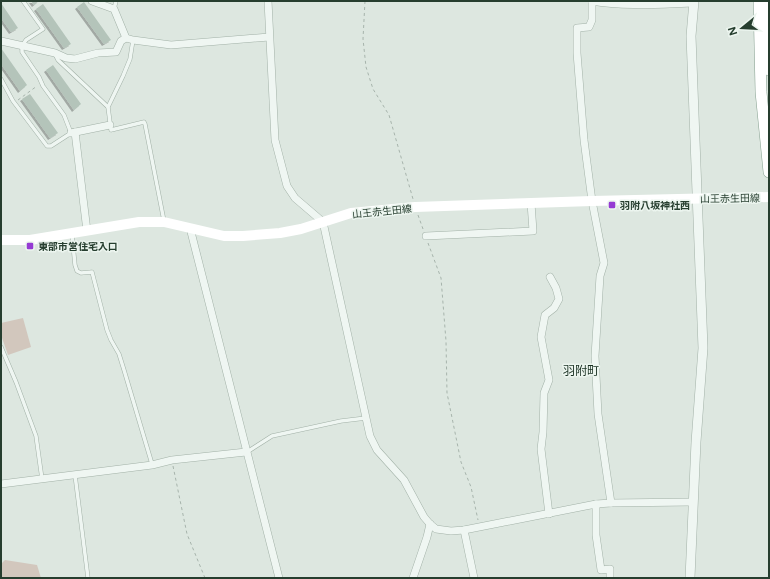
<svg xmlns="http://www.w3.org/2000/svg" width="770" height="579" font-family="Figtree,'Noto Sans JP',sans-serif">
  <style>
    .green { fill: #d2c7bd }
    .building { fill: #b4c4ba; filter: url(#shadow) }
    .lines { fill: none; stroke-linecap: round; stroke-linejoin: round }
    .service-casing { stroke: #a2b1a7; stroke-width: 4.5 }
    .minor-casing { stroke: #a2b1a7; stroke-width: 8 }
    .tertiary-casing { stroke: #a2b1a7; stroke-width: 10 }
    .trunk-casing { stroke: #839e8d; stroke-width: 12 }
    .path { stroke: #a7b4ac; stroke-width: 1; stroke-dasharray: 3 3; stroke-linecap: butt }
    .service { stroke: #eff6f2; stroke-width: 3.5 }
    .minor { stroke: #eff6f2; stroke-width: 7 }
    .tertiary { stroke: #eff6f2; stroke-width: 9 }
    .secondary { stroke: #fff; stroke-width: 10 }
    .trunk { stroke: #fff; stroke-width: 11 }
    .poi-dot { fill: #953bd3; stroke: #ecf5ef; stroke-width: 1.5 }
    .labels { text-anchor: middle; stroke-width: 3; stroke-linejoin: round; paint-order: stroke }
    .street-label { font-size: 10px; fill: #263e2f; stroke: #ecf5ef }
    .poi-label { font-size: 10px; font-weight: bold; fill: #263e2f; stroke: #ecf5ef; text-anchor: start }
    .quarter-label { font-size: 12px; fill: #182f21; stroke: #ecf5ef }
  </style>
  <defs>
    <filter id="shadow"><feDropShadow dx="-2" dy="2" stdDeviation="0" flood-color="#0004"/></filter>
  </defs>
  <rect width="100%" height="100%" fill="#dde7e0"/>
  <g class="green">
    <polygon points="23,318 31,347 8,355 1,335 1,323"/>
    <polygon points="5,560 37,565 41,578 1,578 1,564"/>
  </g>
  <g class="building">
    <polygon points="31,1 39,1 34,5"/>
    <polygon points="84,2 111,40 104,44 77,7"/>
    <polygon points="1,3 18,28 11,32 1,18"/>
    <polygon points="43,4 71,44 64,48 36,9"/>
    <polygon points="1,48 27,85 20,91 1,64"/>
    <polygon points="53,65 81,104 74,110 46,70"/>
    <polygon points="30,94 58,133 50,138 22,99"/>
  </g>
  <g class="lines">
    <g class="service-casing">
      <g id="service">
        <polyline points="114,9 116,1"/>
        <polyline points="133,40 130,59 123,76 108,107 111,130 144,122 145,124 164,221"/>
        <polyline points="55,54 58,60 108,107"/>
        <polyline points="1,79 13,101 47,146 51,146 71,133 64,115 43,86 39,77 22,52 22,46 26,40 43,29 23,1"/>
        <polyline points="72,235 75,265 77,271 81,273 92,272 107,330 111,340 119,354 124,370 152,464"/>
        <polyline points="1,347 16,382 36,436 42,479"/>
        <polyline points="247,452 272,436 341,421 366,418"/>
        <polyline points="75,475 88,578"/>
      </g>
    </g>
    <g class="minor-casing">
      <g id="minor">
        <polyline points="92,1 114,9 126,38 133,40 171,45 269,37"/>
        <polyline points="268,1 275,140 287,186 295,198 323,222 370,436 377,450 404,480 424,517 430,524 436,529 451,531 464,530 596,504 611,503 692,502"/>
        <polyline points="592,1 592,20 589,27 577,28 577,53 584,140 592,201 604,263 600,276 595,356 598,414 611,503"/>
        <path d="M 592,1 C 625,7 660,4 694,3"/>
        <polyline points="1,41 55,53 66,58 75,59 98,53 116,52 121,41 126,38"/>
        <polyline points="75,132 87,231"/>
        <polyline points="71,133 110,125"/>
        <polyline points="190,228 279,578"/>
        <polyline points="426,236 533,231 531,203"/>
        <polyline points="1,484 152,465 172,460 246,452"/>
        <polyline points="596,504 596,535 601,570 610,569 610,578"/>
        <polyline points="549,514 541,449 543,432 544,393 549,380 541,337 545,315 554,308 559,299 556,288 550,277"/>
        <polyline points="464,530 474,578"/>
        <polyline points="413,578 427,537 430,524"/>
      </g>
    </g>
    <g class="tertiary-casing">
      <polyline id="tertiary" points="690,578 696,442 703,348 691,36 694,1"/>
    </g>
    <g class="trunk-casing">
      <g id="trunk">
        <polyline points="759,1 761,92 769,172"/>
        <polyline points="767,1 769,70"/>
      </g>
    </g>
    <g class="path">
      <polyline points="365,1 363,39 366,67 373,89 389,115 413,199"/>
      <polyline points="18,100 37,86"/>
      <polyline points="418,215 423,229"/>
      <polyline points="428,243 441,278 446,341 447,393 461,462 471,487 478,520"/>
      <polyline points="173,466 187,534 205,578"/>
    </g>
    <use href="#service" class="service"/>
    <use href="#minor" class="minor"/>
    <use href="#tertiary" class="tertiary"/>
    <polyline class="secondary" points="1,240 30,240 139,222 164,222 224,236 243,236 280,233 301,229 351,213 415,207 592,201 769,197"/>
    <use href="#trunk" class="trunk"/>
  </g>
  <g class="poi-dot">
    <rect x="608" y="201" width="8" height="8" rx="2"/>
    <rect x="26" y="242" width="8" height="8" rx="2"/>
  </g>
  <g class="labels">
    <g class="street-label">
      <text transform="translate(730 198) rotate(-1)" y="4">山王赤生田線</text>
      <text transform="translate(382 211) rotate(-6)" y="4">山王赤生田線</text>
    </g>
    <g class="poi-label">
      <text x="620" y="209">羽附八坂神社西</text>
      <text x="38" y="250">東部市営住宅入口</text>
    </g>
    <g class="quarter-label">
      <text x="581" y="375">羽附町</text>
    </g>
  </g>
  <rect width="770" height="579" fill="none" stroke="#263e2f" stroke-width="4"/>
  <g transform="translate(742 28) rotate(252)" stroke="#ecf5ef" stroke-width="3" paint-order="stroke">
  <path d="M0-3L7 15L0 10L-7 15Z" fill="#263e2f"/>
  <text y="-6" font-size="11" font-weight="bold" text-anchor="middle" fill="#263e2f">N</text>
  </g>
</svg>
